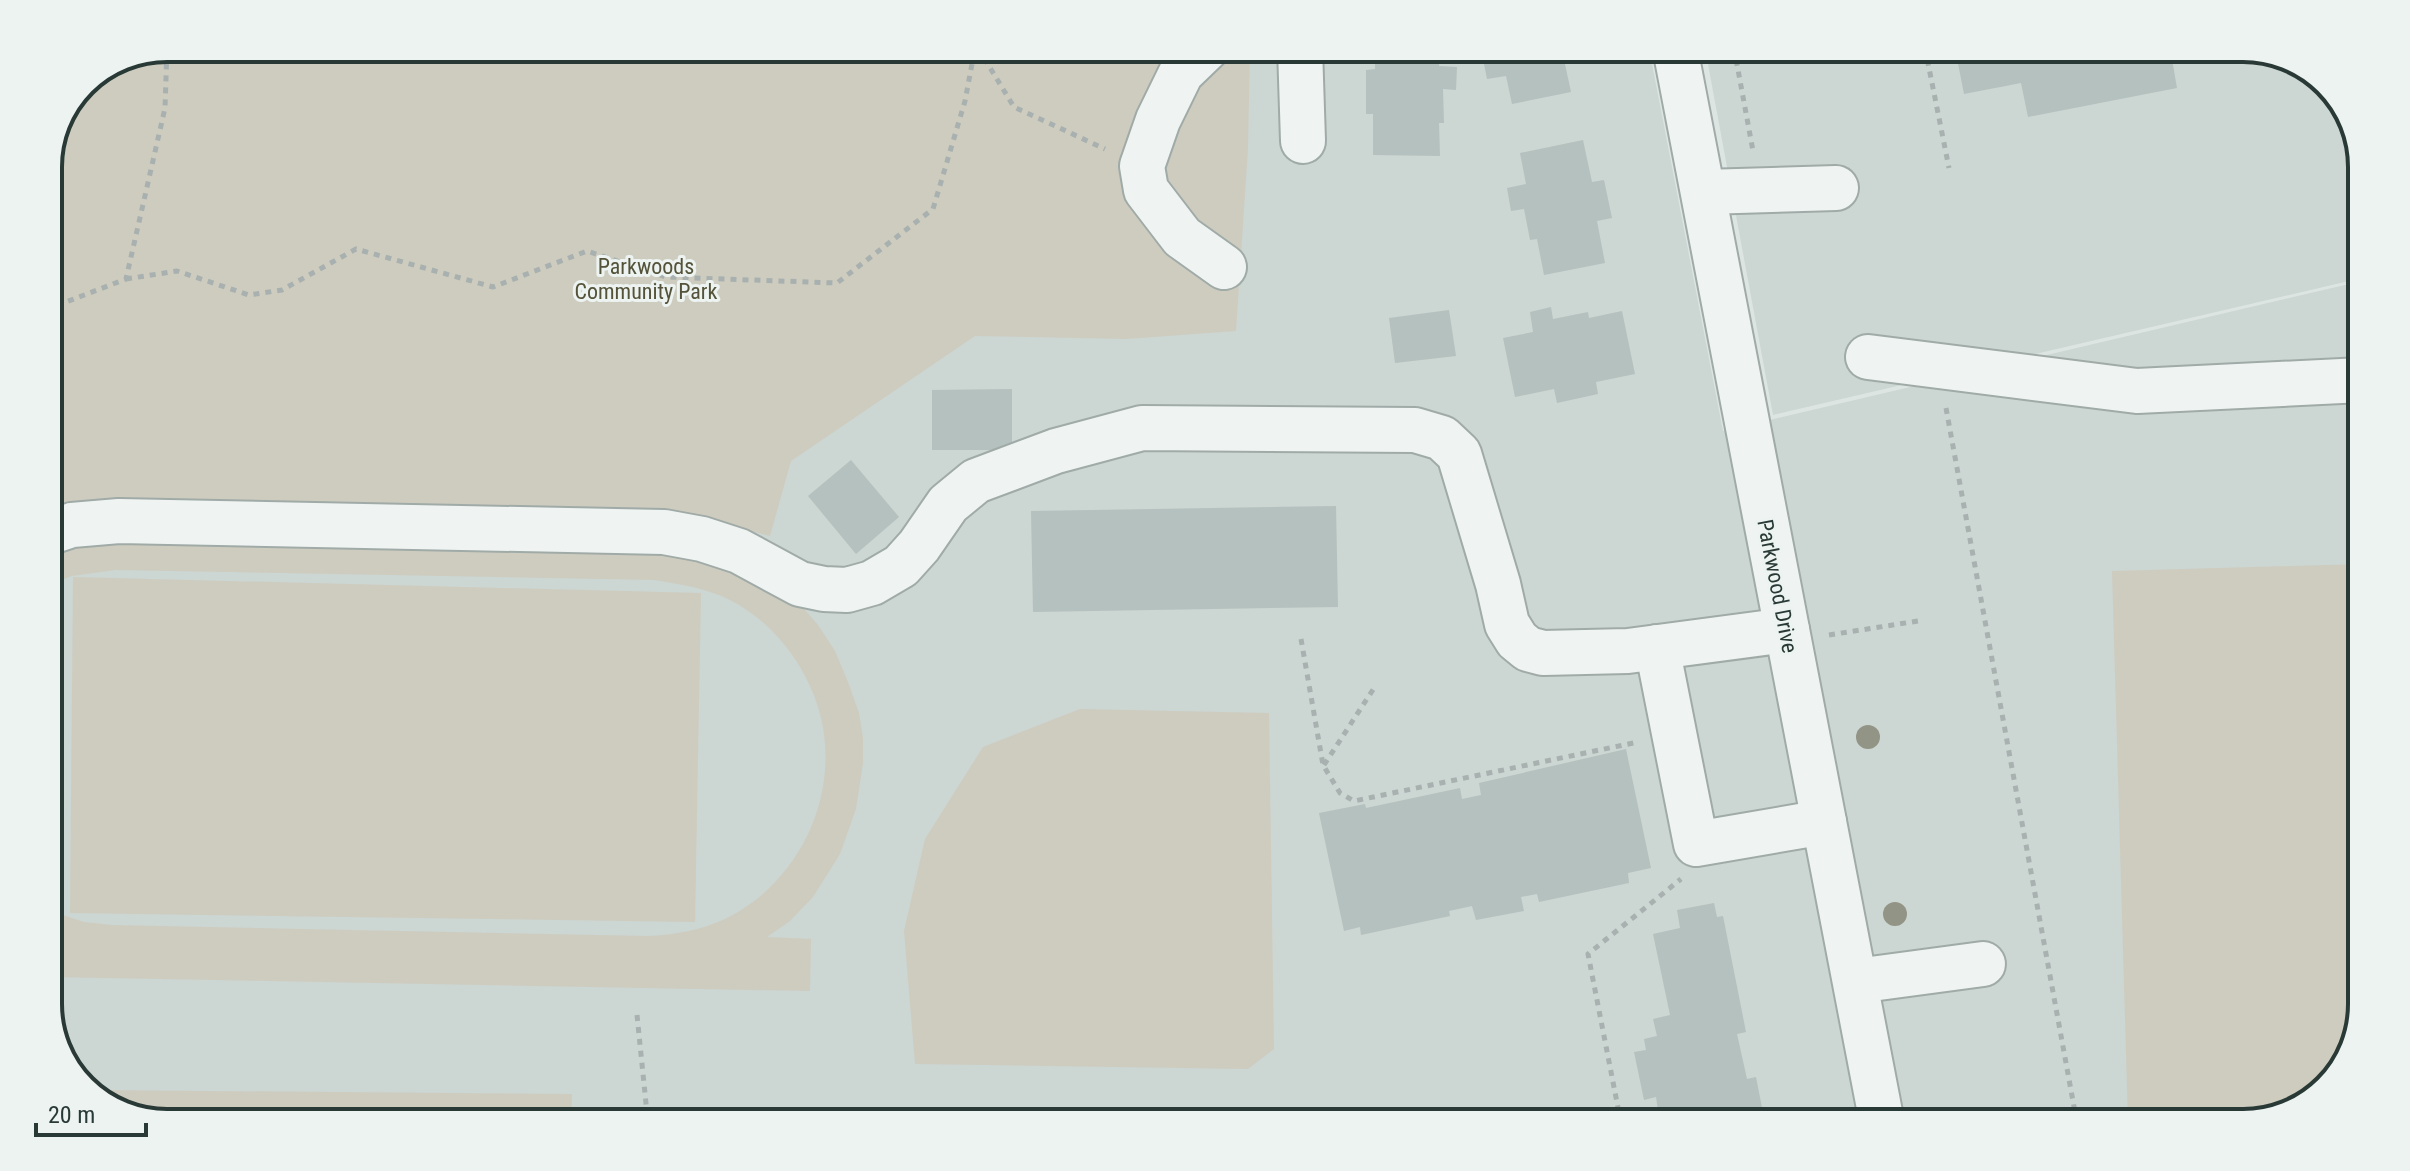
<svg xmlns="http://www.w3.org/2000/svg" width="2410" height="1171" font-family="'Roboto Condensed',sans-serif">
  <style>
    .built { fill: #ccd6d3 }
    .green { fill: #ceccbf }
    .building { fill: #b5c1be }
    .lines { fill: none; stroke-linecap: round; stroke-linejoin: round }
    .minor-casing { stroke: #a0aba8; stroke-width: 48 }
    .path { stroke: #a8b1af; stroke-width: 5; stroke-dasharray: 6 6; stroke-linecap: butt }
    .minor { stroke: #eff4f3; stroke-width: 44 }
    .tree { fill: #929485 }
    .labels { text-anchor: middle; stroke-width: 6; stroke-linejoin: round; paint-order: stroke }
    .park-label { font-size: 22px; fill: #545238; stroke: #ecf3f1 }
    .street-label { font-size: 22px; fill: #293a36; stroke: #ecf3f1 }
    .rim { fill: none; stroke: #293a36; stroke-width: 4 }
  </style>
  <rect width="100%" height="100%" fill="#dde5e3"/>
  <g class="built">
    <polygon points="167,48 1649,48 1723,431 2362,281 2362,1004 2350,1056 2309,1103 2244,1123 167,1123 115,1111 68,1071 48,1013 48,183 61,152 66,120 83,82"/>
    <polygon points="1705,48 2243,48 2295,60 2342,100 2362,159 2362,278 1773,415"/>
  </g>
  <g class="green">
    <polygon points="167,48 1250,48 1248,148 1236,331 1126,339 975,336 791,461 770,536 671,510 55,505 48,509 48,183 61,152 66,120 83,82"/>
    <path d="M 66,538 L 672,543 L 798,602 L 818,625 L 835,651 L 848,682 L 859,713 L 863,738 L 863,763 L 856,809 L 840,854 L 813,897 L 790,921 L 767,937 L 811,939 L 810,991 L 48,977 L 48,910 L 84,922 L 112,925 L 648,936 C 675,935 701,930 725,919 C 813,876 853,764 805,676 C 788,644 763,617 730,600 C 706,588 680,584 654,580 L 115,570 L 72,576 L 48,585 L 48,544 Z"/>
    <polygon points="2362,564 2362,1004 2350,1056 2309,1103 2244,1123 2128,1123 2112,571"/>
    <polygon points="73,577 701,593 695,922 70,913"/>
    <polygon points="1080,709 1269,713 1274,1049 1248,1069 915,1064 904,931 925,839 983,747"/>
    <polygon points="90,1090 572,1094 571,1123 167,1123 115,1111"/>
  </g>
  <g class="building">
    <polygon points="1375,48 1440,48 1439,66 1457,67 1456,90 1443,89 1444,123 1439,123 1440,156 1373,155 1373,114 1366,114 1366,70 1375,69"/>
    <polygon points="1494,48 1580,48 1581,51 1563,55 1571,92 1512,104 1506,76 1487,79 1483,59 1495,56"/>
    <polygon points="1955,48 2170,48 2177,88 2028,117 2021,83 1964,94"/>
    <polygon points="1583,140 1592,182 1604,180 1612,218 1597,221 1605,263 1544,275 1537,239 1530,240 1524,209 1511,211 1507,188 1526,184 1520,153"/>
    <polygon points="1551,307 1553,319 1588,312 1589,318 1622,311 1635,374 1596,382 1598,394 1557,403 1554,389 1515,397 1503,338 1533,332 1530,312"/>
    <polygon points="1449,310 1456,356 1395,363 1389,318"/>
    <polygon points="1012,389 1012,450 932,450 932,390"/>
    <polygon points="851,460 899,517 856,554 808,496"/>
    <polygon points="1336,506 1338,607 1033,612 1031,511"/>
    <polygon points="1626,749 1651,868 1628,873 1629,883 1539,902 1537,894 1521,897 1524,911 1476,920 1472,906 1449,911 1450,916 1361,935 1360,927 1344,931 1319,813 1365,804 1366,808 1460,788 1462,799 1481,795 1479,783"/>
    <polygon points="1714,903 1717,917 1723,916 1746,1032 1737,1034 1747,1079 1756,1077 1765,1123 1692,1123 1691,1118 1674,1122 1671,1108 1658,1110 1656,1097 1644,1100 1634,1052 1646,1050 1644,1039 1657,1036 1653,1019 1670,1015 1653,934 1680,928 1677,910"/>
  </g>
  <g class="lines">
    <g class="minor-casing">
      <g id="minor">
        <polyline points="1207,48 1181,73 1158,120 1142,166 1146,190 1182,237 1224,267"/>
        <polyline points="1300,48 1303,141"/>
        <polyline points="1675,48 1882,1123"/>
        <polyline points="1704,192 1836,188"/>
        <polyline points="1868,357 2137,391 2362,380"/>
        <polyline points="48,533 72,525 119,521 664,532 702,539 739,551 800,584 824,589 847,590 872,583 901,566 919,546 948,504 976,481 1056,451 1142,428 1415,430 1442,438 1459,454 1498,584 1507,624 1517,640 1528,649 1543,653 1628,651 1787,630"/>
        <polyline points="1657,647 1696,844 1824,822"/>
        <polyline points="1856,981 1983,964"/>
      </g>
    </g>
    <g class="path">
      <polyline points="978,48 1014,107 1105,149"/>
      <polyline points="1734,48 1753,151"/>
      <polyline points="1925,48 1949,168"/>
      <polyline points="126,279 177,271 249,295 282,290 356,249 493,287 587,251 666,277 837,283 933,209 965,101 975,48"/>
      <polyline points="48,313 53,307 126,279 165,108 167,48"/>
      <polyline points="1946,408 2077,1123"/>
      <polyline points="48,470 56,488"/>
      <polyline points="1829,635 1918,621"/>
      <polyline points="1301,639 1323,765 1340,793 1354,801 1638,742"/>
      <polyline points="1324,765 1376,685"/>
      <polyline points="637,1015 648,1123"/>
      <polyline points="1621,1123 1588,954 1681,879"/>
    </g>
    <use href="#minor" class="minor"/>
  </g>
  <g class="tree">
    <circle cx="1868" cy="737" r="12"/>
    <circle cx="1895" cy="914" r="12"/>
  </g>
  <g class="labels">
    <g class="park-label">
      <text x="646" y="274">Parkwoods<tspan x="646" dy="25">Community Park</tspan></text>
    </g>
    <g class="street-label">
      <text transform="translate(1778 586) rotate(79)" y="8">Parkwood Drive</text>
    </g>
  </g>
  <path d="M0 0H2410V1171H0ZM167 62H2243A105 105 0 0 1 2348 167V1004A105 105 0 0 1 2243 1109H167A105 105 0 0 1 62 1004V167A105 105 0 0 1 167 62Z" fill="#ecf3f1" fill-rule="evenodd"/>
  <path class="rim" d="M167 62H2243A105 105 0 0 1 2348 167V1004A105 105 0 0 1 2243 1109H167A105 105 0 0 1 62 1004V167A105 105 0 0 1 167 62Z"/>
  <path d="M36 1123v12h110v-12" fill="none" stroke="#293a36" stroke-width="4"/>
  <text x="48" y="1123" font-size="24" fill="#293a36" stroke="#ecf3f1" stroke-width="6" paint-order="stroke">20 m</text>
</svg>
